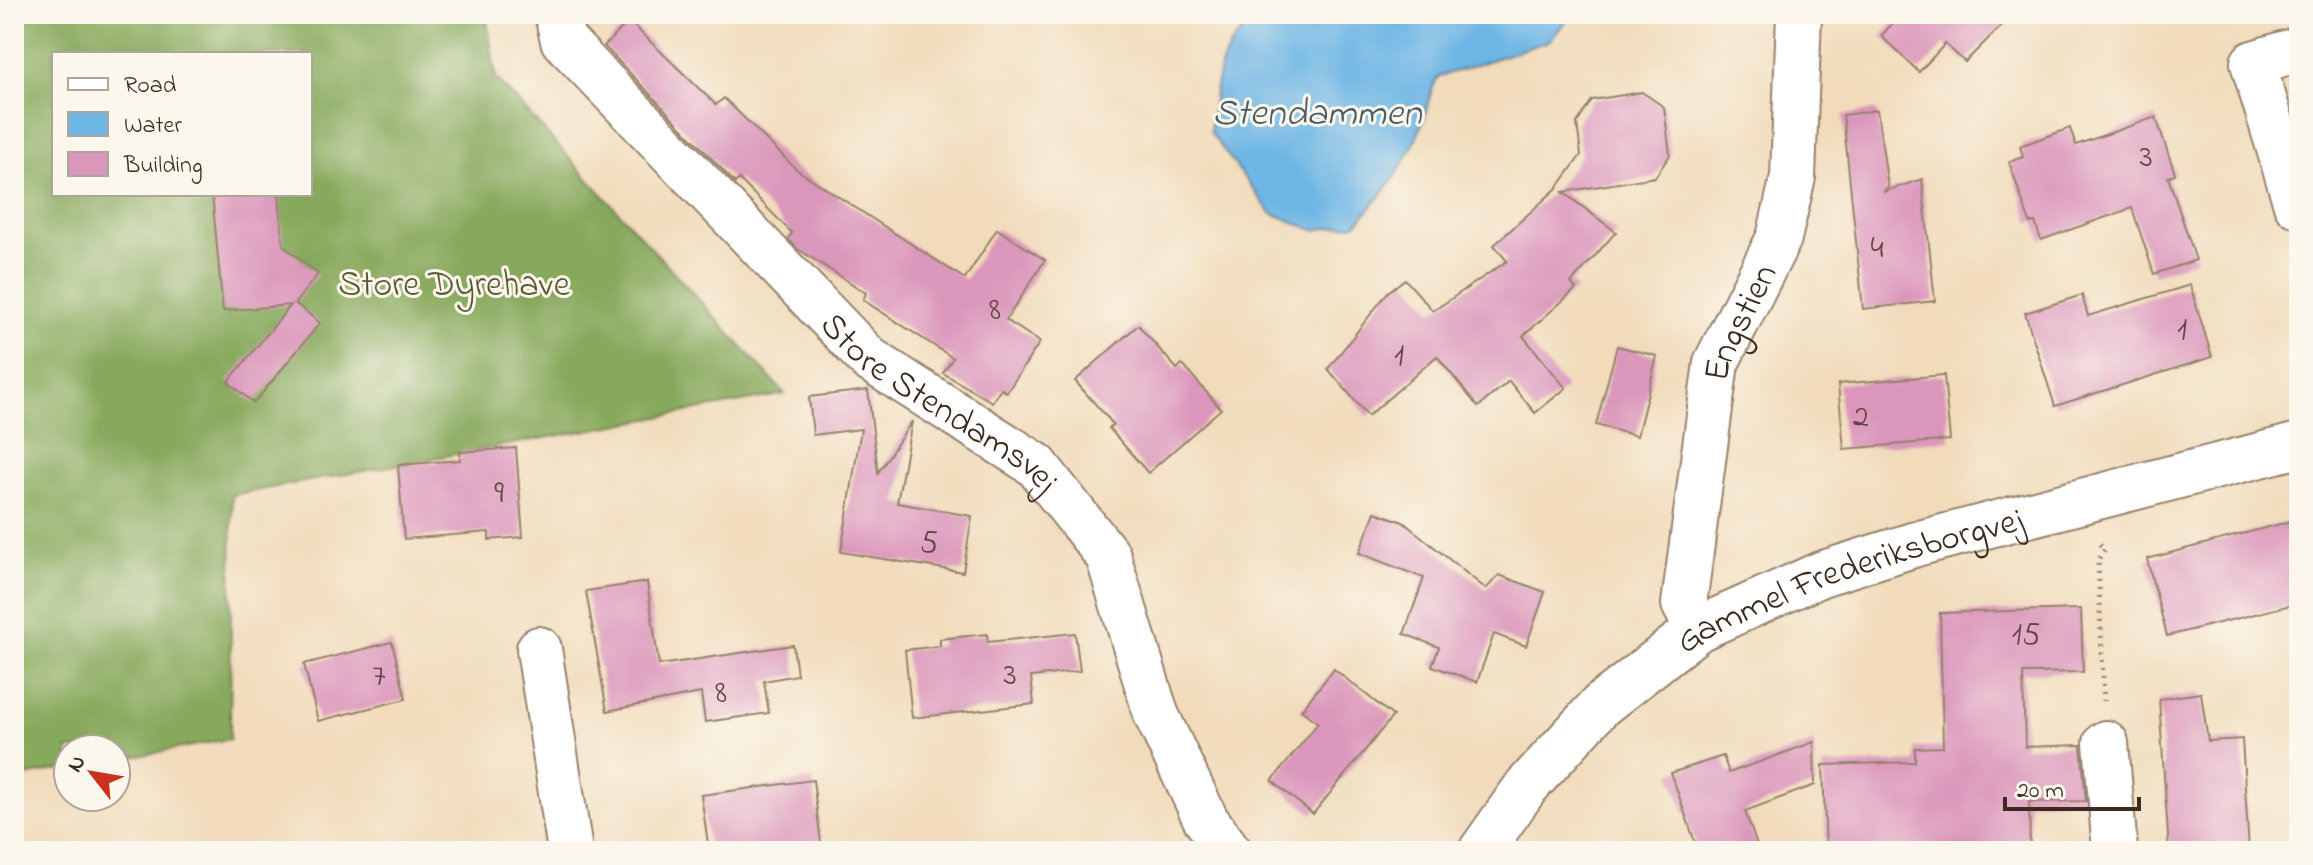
<svg xmlns="http://www.w3.org/2000/svg" width="2313" height="865" font-family="'Indie Flower',sans-serif">
  <style>
    .forest { fill: #87a95c; stroke: #616a3d; stroke-width: 2; fill-rule: evenodd }
    .water { fill: #6db5e5; stroke: #547082; stroke-width: 2 }
    .building { fill: #db97bb }
    .lines { fill: none; stroke-linecap: round; stroke-linejoin: round }
    .minor-casing { stroke: #96826c; stroke-width: 48 }
    .path { stroke: #96826c; stroke-width: 5; stroke-dasharray: 2 6; stroke-linecap: butt }
    .minor { stroke: #fff; stroke-width: 44 }
    .labels { text-anchor: middle; stroke-width: 6; stroke-linejoin: round; paint-order: stroke }
    .number-label { font-size: 32px; fill: #634545 }
    .park-label { font-size: 36px; fill: #5c5834; stroke: #fbf7ec }
    .street-label { font-size: 36px; fill: #3b2a1e; stroke: #fbf7ec }
    .water-label { font-size: 38px; font-style: italic; fill: #4c5b64; stroke: #fbf7ec }
  </style>
  <rect width="100%" height="100%" fill="#fbf7ec"/>
  <filter id="ink" filterUnits="userSpaceOnUse"><feTurbulence type="fractalNoise" baseFrequency=".0125" numOctaves="2"/><feDisplacementMap in="SourceGraphic" scale="16" xChannelSelector="R" yChannelSelector="G"/><feConvolveMatrix kernelMatrix="1 2 1 2 8 2 1 2 1" color-interpolation-filters="sRGB"/></filter>
  <filter id="wash" filterUnits="userSpaceOnUse"><feTurbulence type="fractalNoise" baseFrequency=".006" numOctaves="4" result="noise"/><feDisplacementMap in="SourceGraphic" scale="32" xChannelSelector="R" yChannelSelector="G"/><feGaussianBlur stdDeviation="1.8" result="paint"/><feColorMatrix in="noise" values="0 0 0 0 0 0 0 0 0 0 0 0 0 0 0 0 0 1.4 0 .05"/><feComposite in="paint" operator="in"/></filter>
  <g filter="url(#wash)">
    <rect width="100%" height="100%" fill="#f1dbbb"/>
    <path class="forest" d="M 14,14 L 486,14 L 496,78 L 785,394 L 232,495 L 230,739 L 116,760 L 116,749 L 68,749 L 68,768 L 14,778 ZM 54,54 L 310,54 L 310,194 L 54,194 Z"/>
    <path class="water" d="M 1267,14 L 1573,14 L 1549,41 L 1438,77 C 1429,92 1429,103 1424,118 C 1411,160 1385,193 1356,224 L 1314,230 L 1271,213 L 1210,132 C 1216,83 1217,38 1267,14 Z"/>
    <g id="blocks">
      <g class="building">
        <polygon points="1901,14 2013,14 1965,62 1945,44 1919,72 1881,36"/>
        <polygon points="629,21 716,105 724,98 796,169 965,279 997,229 1045,260 1006,320 1040,342 1007,392 1001,389 992,402 943,373 953,358 863,300 866,293 798,249 788,239 792,233 739,179 735,183 604,46"/>
        <polygon points="1642,92 1664,107 1670,155 1655,177 1563,192 1616,232 1571,283 1576,289 1523,336 1566,388 1535,413 1509,381 1478,407 1437,356 1368,416 1328,369 1388,292 1405,279 1433,311 1507,261 1494,245 1557,188 1581,155 1577,123 1592,100"/>
        <polygon points="1877,110 1888,187 1883,192 1922,179 1935,301 1863,309 1843,115"/>
        <polygon points="2156,117 2175,174 2168,177 2196,260 2154,274 2132,208 2041,240 2035,222 2030,223 2009,162 2023,157 2020,146 2070,128 2076,145"/>
        <polygon points="212,194 279,194 283,245 318,274 295,303 320,323 254,403 228,382 291,305 223,311"/>
        <polygon points="2190,285 2212,357 2055,406 2025,313 2082,295 2088,316"/>
        <polygon points="1138,325 1177,369 1182,364 1221,409 1148,473 1109,428 1113,424 1075,381"/>
        <polygon points="1617,346 1657,356 1637,436 1596,425"/>
        <polygon points="1944,375 1950,440 1844,449 1838,384"/>
        <polygon points="868,390 878,473 912,421 897,503 972,516 963,572 841,552 861,429 813,435 809,397"/>
        <polygon points="516,448 523,537 489,540 489,532 404,539 398,465 460,460 460,452"/>
        <polygon points="1375,512 1403,522 1486,589 1499,575 1545,592 1526,646 1494,634 1477,682 1432,666 1439,647 1404,634 1424,578 1359,553"/>
        <polygon points="2299,519 2299,603 2167,636 2147,559"/>
        <polygon points="647,582 659,665 793,645 797,675 764,681 769,713 705,722 701,693 607,711 586,591"/>
        <polygon points="2081,609 2083,672 2023,673 2025,747 2081,745 2086,801 2029,802 2030,851 1826,851 1823,765 1915,762 1915,748 1943,747 1940,613"/>
        <polygon points="1075,633 1080,671 1031,677 1034,704 912,718 905,650 940,646 940,639 987,634 988,642"/>
        <polygon points="392,642 406,699 318,721 304,664"/>
        <polygon points="1334,669 1393,716 1313,814 1272,781 1318,723 1301,710"/>
        <polygon points="2201,693 2208,741 2242,739 2249,851 2169,851 2159,699"/>
        <polygon points="1814,742 1815,785 1745,811 1759,851 1698,851 1671,773 1723,756 1729,773"/>
        <polygon points="813,780 822,851 709,851 701,795"/>
      </g>
    </g>
  </g>
  <g filter="url(#ink)">
    <use href="#blocks" fill-opacity="0" stroke="#96826c" stroke-width="2"/>
    <g class="lines">
      <g class="minor-casing">
        <g id="minor">
          <path id="s1" d="M 557,14 L 563,40 L 869,359 L 1036,465 L 1108,556 L 1156,714 L 1206,820 L 1229,851"/>
          <polyline points="2299,49 2253,63 2296,204 2299,203"/>
          <path id="s2" d="M 1698,629 L 1684,604 L 1716,363 L 1779,238 L 1793,177 L 1799,14"/>
          <polyline points="539,649 570,851"/>
          <polyline points="2106,743 2115,851"/>
          <path id="s3" d="M 1481,851 L 1526,787 L 1601,705 L 1698,629 L 1821,574 L 1916,544 L 2299,445"/>
        </g>
      </g>
      <polyline class="path" points="2100,544 2105,549 2098,560 2104,701"/>
      <use href="#minor" class="minor"/>
    </g>
  </g>
  <g class="labels">
    <g class="number-label">
      <text x="2146" y="166">3</text>
      <text x="1877" y="257">4</text>
      <text x="995" y="319">8</text>
      <text x="2182" y="339">1</text>
      <text x="1399" y="365">1</text>
      <text x="1861" y="426">2</text>
      <text x="499" y="502">9</text>
      <text x="929" y="552">5</text>
      <text x="2026" y="644">15</text>
      <text x="1010" y="684">3</text>
      <text x="379" y="685">7</text>
      <text x="721" y="702">8</text>
    </g>
    <g class="park-label">
      <text x="454" y="295">Store Dyrehave</text>
    </g>
    <g class="street-label">
      <text dy="13" stroke="none"><textPath href="#s2" startOffset="318">Engstien</textPath></text>
      <text dy="13" stroke="none"><textPath href="#s1" startOffset="552">Store Stendamsvej</textPath></text>
      <text dy="13" stroke="none"><textPath href="#s3" startOffset="472">Gammel Frederiksborgvej</textPath></text>
    </g>
    <g class="water-label">
      <text x="1317" y="124">Stendammen</text>
    </g>
  </g>
  <rect width="2313" height="865" fill="none" stroke="#fbf7ec" stroke-width="48"/>
  <rect x="52" y="52" width="260" height="144" fill="#fbf7ec" stroke="#aea59a" stroke-width="2"/>
  <rect x="68" y="78" width="40" height="12" fill="#ffffff" stroke="#aea59a" stroke-width="2"/>
  <text x="124" y="92" font-size="24" fill="#3b2a1e">Road</text>
  <rect x="68" y="112" width="40" height="24" fill="#6db5e5" stroke="#aea59a" stroke-width="2"/>
  <text x="124" y="132" font-size="24" fill="#3b2a1e">Water</text>
  <rect x="68" y="152" width="40" height="24" fill="#db97bb" stroke="#aea59a" stroke-width="2"/>
  <text x="124" y="172" font-size="24" fill="#3b2a1e">Building</text>
  <g transform="translate(92 773) rotate(301)"><circle r="38" fill="#fbf7ec" stroke="#aea59a" stroke-width="2"/>
  <path d="M0-6L14 30L0 20L-14 30Z" fill="#c8321e"/>
  <text y="-12" font-size="22" font-weight="bold" text-anchor="middle" fill="#3b2a1e">N</text>
  </g>
  <path d="M2005 797v12h134v-12" fill="none" stroke="#3b2a1e" stroke-width="4"/>
  <text x="2017" y="797" font-size="24" fill="#3b2a1e" stroke="#fbf7ec" stroke-width="6" paint-order="stroke">20 m</text>
</svg>
